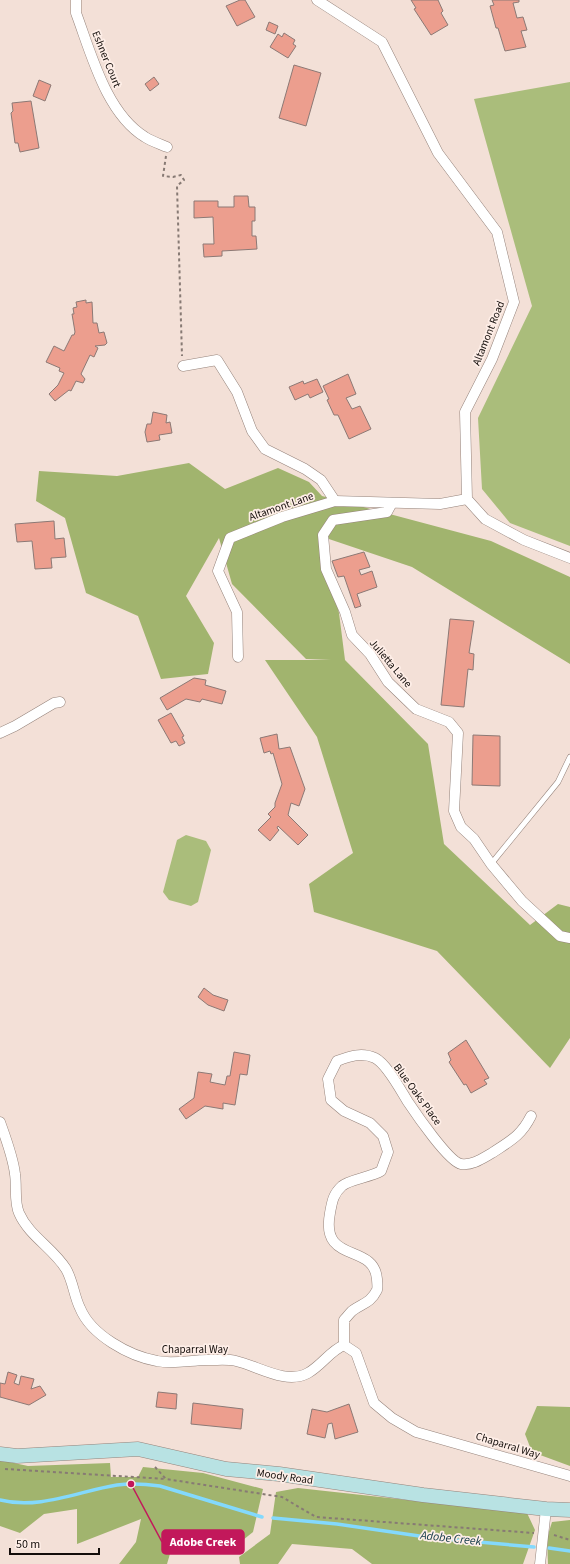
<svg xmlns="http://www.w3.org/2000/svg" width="570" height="1564" font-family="'Source Sans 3',sans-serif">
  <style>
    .green { fill: #aabd7b }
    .forest { fill: #a1b46e }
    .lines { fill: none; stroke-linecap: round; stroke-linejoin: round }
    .stream { stroke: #83d9fd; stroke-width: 3.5 }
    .building { fill: #ec9e8e; stroke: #8c7975 }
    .lane-casing { stroke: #95837b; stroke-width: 6 }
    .street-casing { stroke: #95837b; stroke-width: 11 }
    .secondary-casing { stroke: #95837b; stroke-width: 15 }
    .path { stroke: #877a74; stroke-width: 2; stroke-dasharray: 3 3; stroke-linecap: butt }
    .lane { stroke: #fff; stroke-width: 5 }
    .street { stroke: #fff; stroke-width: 10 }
    .secondary { stroke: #b8e2e3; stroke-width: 14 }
    .labels { text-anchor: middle; stroke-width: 3.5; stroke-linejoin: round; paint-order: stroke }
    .street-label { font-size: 11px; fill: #130d0a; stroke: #feeee7 }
    .water-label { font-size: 12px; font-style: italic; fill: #0c3544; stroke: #feeee7 }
    .leader { fill: none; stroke: #c2185b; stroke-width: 1.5 }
    .callout-dot { fill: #c2185b; stroke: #feeee7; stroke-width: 1.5 }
    .callout { fill: #c2185b; stroke: #c2185b; stroke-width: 1.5 }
    .callout-label { font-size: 12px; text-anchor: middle; font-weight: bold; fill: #fff }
  </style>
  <rect width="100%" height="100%" fill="#f3e0d7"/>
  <g class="green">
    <polygon points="570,82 570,546 510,523 482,489 478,418 532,306 474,99"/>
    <polygon points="186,835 206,841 211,850 198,902 191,906 169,900 163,892 177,840"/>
  </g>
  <g class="forest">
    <polygon points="189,463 225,489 278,468 309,482 322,496 491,541 570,577 570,664 412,567 320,536 339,613 345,660 428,744 444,844 530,925 558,904 570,907 570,1038 550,1068 437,951 314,912 309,884 353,853 317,737 265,660 331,660 306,659 232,584 219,538 186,596 214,643 208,674 161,679 138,616 86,593 65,518 36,501 39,471 117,476"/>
    <polygon points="537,1406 570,1407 570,1466 532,1452 525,1434"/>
    <polygon points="0,1460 28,1466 110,1463 111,1477 138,1477 143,1467 203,1473 263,1489 253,1532 233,1548 204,1538 174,1540 167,1564 119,1564 136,1542 141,1519 77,1544 77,1509 44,1514 20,1533 0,1526"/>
    <polygon points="298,1488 527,1513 535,1530 523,1564 372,1564 352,1549 292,1544 278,1564 240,1564 239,1557 270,1534 276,1492"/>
    <polygon points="570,1520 570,1564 548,1564 547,1538 552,1522"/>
  </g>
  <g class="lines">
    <g class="stream">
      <path d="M 0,1500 C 39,1510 79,1491 117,1485 C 131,1483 146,1484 160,1486 L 262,1517"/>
      <polyline points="273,1518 337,1524 433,1538 534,1547"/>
      <polyline points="549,1548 570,1551"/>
    </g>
  </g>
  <g class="building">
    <polygon points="240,0 245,0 255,17 237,26 226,6"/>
    <polygon points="411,0 438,0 443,11 441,13 448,25 431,35 414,9 416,8"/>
    <polygon points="492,0 519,0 519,2 513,3 517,18 523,17 527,30 521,31 526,47 505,51 498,28 496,28 490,6 494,5"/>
    <polygon points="269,22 278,26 275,34 266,30"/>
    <polygon points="284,33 295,40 293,44 296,46 288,58 270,47 278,34 282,37"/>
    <polygon points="294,65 321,73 306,126 279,118"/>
    <polygon points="154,77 159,84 150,91 145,84"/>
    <polygon points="39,80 51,85 45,101 33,96"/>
    <polygon points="31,101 39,148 20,152 18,143 15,143 11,113 13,111 12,103"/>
    <polygon points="234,196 248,196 249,207 255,207 255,221 252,221 252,236 256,236 257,249 222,251 222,256 204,257 203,244 214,244 213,217 194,218 194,201 218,201 218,207 234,207"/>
    <polygon points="86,300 86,303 92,302 93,323 97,323 99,333 104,332 107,343 105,345 95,346 98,348 94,357 90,355 81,374 85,379 83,383 76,381 71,391 69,390 55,401 49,394 58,385 64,373 59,371 60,368 46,362 54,346 64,351 72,335 74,335 75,332 72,314 74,314 73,308 77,307 76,302"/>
    <polygon points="348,374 356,394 346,398 352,409 360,406 371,429 349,439 338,415 334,415 327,400 329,399 323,386"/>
    <polygon points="317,379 323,392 310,398 308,394 295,400 289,387 303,381 304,384"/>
    <polygon points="153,412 167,415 166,423 170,422 172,433 159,435 160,440 147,442 145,432 147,424 151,424"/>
    <polygon points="54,521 55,539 64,538 66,557 51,558 52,568 35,569 32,541 17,542 15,524"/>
    <polygon points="364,552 370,567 359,570 361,575 372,571 377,587 357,594 361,606 355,608 344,576 338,577 332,561"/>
    <polygon points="450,619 474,621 469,653 474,654 473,670 468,669 464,707 441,705"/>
    <polygon points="194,678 206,680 205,685 226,691 222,704 202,699 200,702 186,699 167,710 160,698"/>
    <polygon points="171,713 184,736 182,737 185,743 179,746 176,741 171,743 158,720"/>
    <polygon points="277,734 279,749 290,747 305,789 299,806 291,803 288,815 308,835 298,845 278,826 277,828 279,830 270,841 258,830 271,817 268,814 275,807 275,803 282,784 273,753 271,754 270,751 264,753 260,738"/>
    <polygon points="473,735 500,736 500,786 472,785"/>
    <polygon points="204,988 213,995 228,1000 224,1011 208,1005 198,997"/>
    <polygon points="466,1040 489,1078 484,1080 487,1084 471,1093 466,1084 464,1085 449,1062 451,1060 448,1053"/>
    <polygon points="234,1052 250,1055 247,1075 240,1074 235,1105 223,1103 223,1109 205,1106 186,1119 179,1109 194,1098 198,1072 212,1074 210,1082 225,1085 227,1076 230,1076"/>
    <polygon points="8,1372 17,1375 14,1383 19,1385 21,1376 34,1379 31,1389 40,1386 46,1395 29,1405 0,1397 0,1383 5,1384"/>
    <polygon points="158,1392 177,1394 176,1409 156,1407"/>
    <polygon points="193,1403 243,1409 241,1429 191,1424"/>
    <polygon points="349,1404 358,1432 335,1439 332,1423 328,1424 325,1438 307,1434 312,1409 327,1412"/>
  </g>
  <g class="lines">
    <g class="lane-casing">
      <polyline id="lane" points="491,864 558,782 570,757"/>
    </g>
    <g class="street-casing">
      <g id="street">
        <path d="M 76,0 L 76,13 C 91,53 106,113 145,137 C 151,141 160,144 167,147"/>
        <polyline points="317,0 382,42 438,153 497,232 514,302 492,359 465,412 467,499 485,519 524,540 570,558"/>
        <polyline points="183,366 217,360 237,392 252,431 265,449 305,469 321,480 335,501"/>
        <polyline points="392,503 387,512 333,520 323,535 326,569 345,612 352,635 370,654 388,682 416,709 449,722 458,733 454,811 461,827 474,839 491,864 522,901 560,936 570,938"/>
        <polyline points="238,657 237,612 218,571 230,538 282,517 335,501 440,504 467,499"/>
        <polyline points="0,733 15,726 54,703 60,702"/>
        <path d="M 0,1122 C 6,1139 13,1157 15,1174 C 17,1187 14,1202 19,1213 C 29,1236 53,1248 66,1269 C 73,1281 74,1296 80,1308 C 91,1335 129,1356 157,1361 C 175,1365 194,1359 211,1360 C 219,1360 228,1359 236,1361 C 258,1366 286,1385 308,1373 C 322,1365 330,1351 344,1345"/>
        <path d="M 344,1345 L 344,1320 C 346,1318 349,1314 352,1311 C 362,1303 370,1304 377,1290 C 378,1287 377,1282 377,1279 C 374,1242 320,1265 330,1213 C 332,1202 333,1194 342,1186 C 348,1180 371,1177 381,1171 L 388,1152 L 383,1136 L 370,1123 L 344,1111 L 331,1100 L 328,1079 L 337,1061 C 350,1056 362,1052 375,1058 C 387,1064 401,1091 408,1102 C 416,1114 449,1162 461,1164 C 472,1166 483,1158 492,1153 C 510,1141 521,1136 531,1116"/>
        <polyline points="344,1345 356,1353 374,1403 392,1418 416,1432 570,1476"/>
        <polyline points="540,1564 546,1509"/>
      </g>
    </g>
    <g class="secondary-casing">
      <polyline id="secondary" points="0,1454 17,1456 138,1449 226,1469 279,1474 423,1495 546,1509 570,1510"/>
    </g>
    <g class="path">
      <polyline points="166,156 163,176 173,177 181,175 184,180 177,186 182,356"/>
      <polyline points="155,1467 166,1479 282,1497 316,1517 534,1533"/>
      <polyline points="5,1469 166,1479"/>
      <polyline points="554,1535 570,1540"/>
    </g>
    <use href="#lane" class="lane"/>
    <use href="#street" class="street"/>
    <use href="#secondary" class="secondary"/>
  </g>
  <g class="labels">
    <g class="street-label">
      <text transform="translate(107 59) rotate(68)" y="4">Eshner Court</text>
      <text transform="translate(488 333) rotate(-68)" y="4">Altamont Road</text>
      <text transform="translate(281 506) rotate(-19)" y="4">Altamont Lane</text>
      <text transform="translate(391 663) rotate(50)" y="4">Julietta Lane</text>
      <text transform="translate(418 1094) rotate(54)" y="4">Blue Oaks Place</text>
      <text x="195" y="1353">Chaparral Way</text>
      <text transform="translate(508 1445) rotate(17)" y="4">Chaparral Way</text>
      <text transform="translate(285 1476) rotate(8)" y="4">Moody Road</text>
    </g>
    <g class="water-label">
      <text transform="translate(451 1538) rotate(6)" y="4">Adobe Creek</text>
    </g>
  </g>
  <path class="leader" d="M131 1484L162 1542"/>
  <circle class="callout-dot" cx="131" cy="1484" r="4"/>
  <rect class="callout" x="162" y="1530" width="82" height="24" rx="4"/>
  <g class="callout-label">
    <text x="203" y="1546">Adobe Creek</text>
  </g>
  <path d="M10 1548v6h89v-6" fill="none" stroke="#130d0a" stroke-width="2"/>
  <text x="16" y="1548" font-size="12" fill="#130d0a" stroke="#feeee7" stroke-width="3" paint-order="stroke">50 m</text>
</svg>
